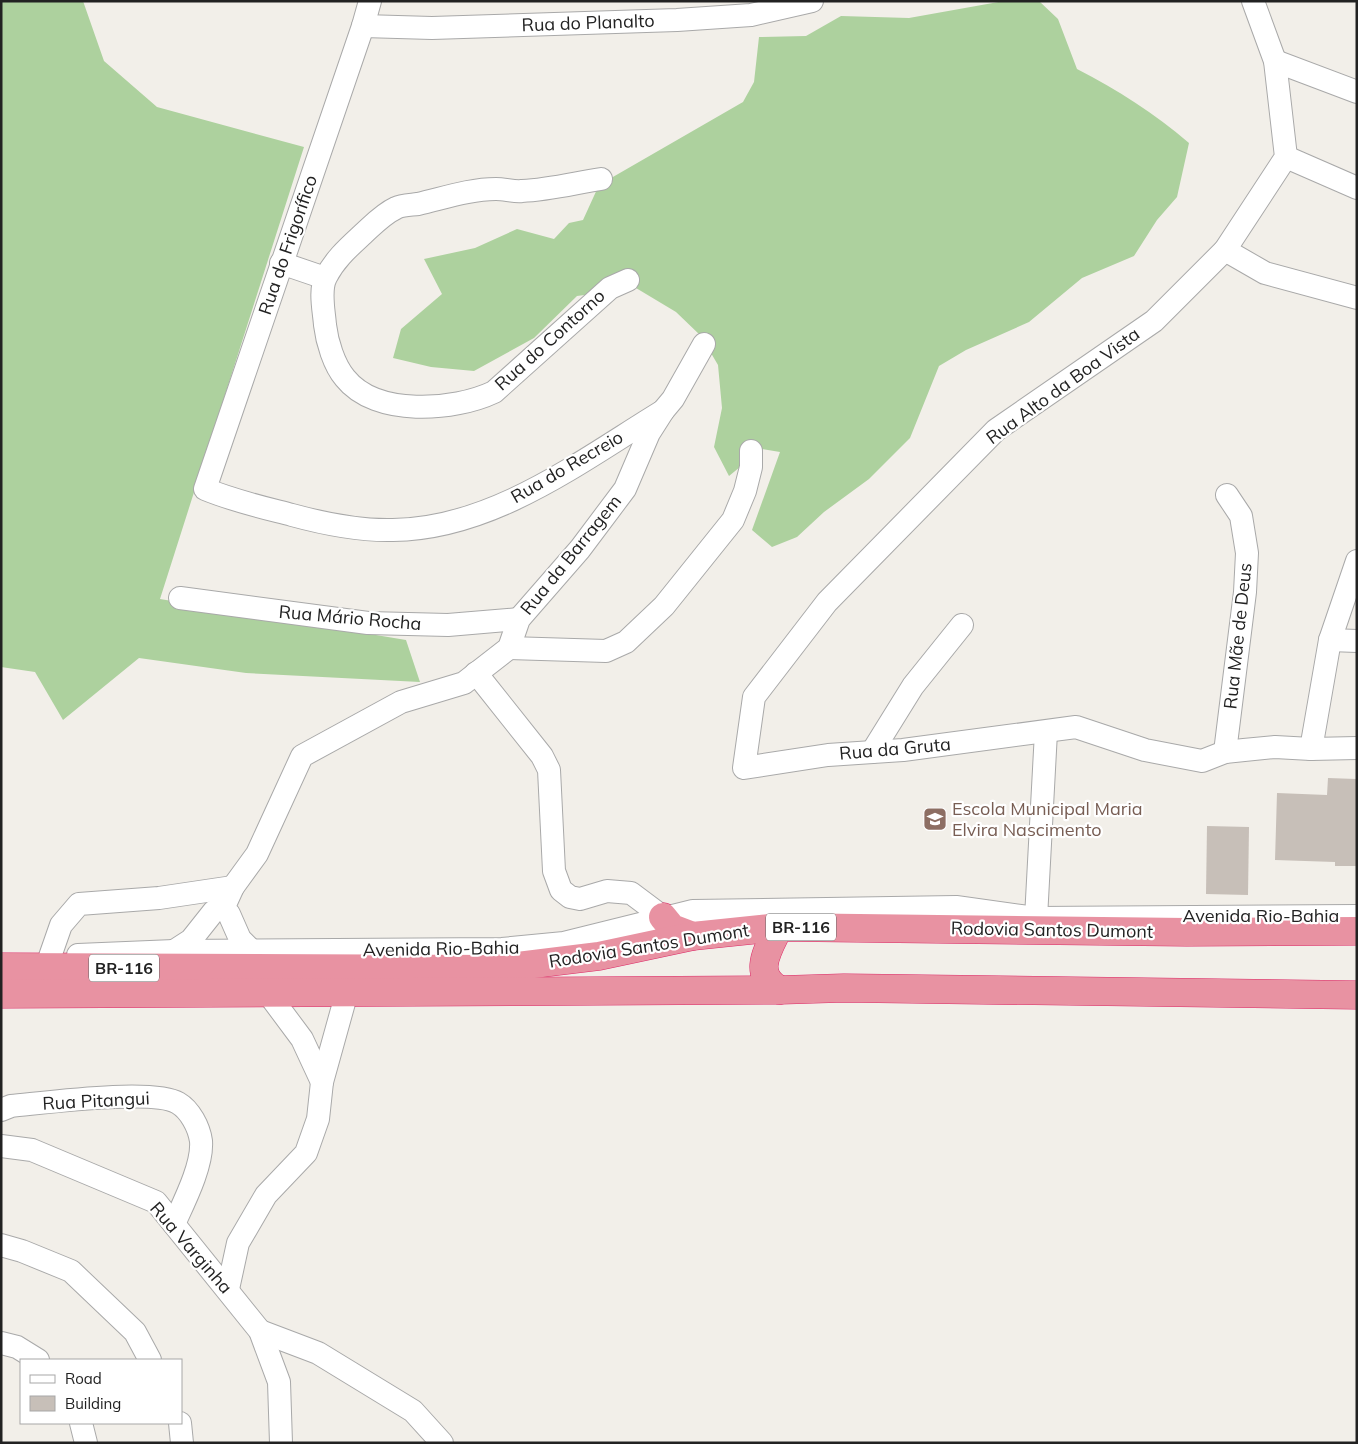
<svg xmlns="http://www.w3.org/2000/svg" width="1358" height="1444" font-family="Mulish,sans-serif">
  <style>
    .forest { fill: #add19e }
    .building { fill: #c7bfb8 }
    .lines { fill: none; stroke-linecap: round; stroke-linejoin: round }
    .minor-casing { stroke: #a9a9a9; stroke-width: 24 }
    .highway-casing { stroke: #dc2a67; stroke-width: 29 }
    .minor { stroke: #fff; stroke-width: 22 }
    .highway { stroke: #e892a2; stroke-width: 28 }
    .labels { text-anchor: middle; stroke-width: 4.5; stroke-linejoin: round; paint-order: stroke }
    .shield { fill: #fff; stroke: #646464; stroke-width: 1 }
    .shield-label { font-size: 16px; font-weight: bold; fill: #222 }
    .street-label { font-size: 18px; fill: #222; stroke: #fff }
    .education-label { font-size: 18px; fill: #785e54; stroke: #fff; text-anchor: start }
  </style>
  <rect width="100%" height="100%" fill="#f2efe9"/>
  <g class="forest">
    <polygon points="1,1 83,1 104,61 157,107 304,147 160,599 406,640 420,682 246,673 139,658 63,720 35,672 1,667"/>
    <path d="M 1004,1 L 1039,1 L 1058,19 L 1077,69 C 1118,90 1154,113 1189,143 L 1177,197 L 1157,220 L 1134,256 L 1082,278 L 1029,322 L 966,350 L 939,366 L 910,438 L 869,479 L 824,512 L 797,537 L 772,547 L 752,530 L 780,452 L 762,449 L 729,476 L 714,447 L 722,408 L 718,365 L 701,336 L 676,312 L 636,288 L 577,296 L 534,338 L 474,371 L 431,367 L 393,358 L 401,329 L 442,294 L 424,259 L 475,248 L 517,229 L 554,239 L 569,223 L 583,220 L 599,185 L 743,102 L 754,82 L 759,37 L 806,36 L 841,16 L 909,18 Z"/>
  </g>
  <g class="building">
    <polygon points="1328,778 1356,779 1357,866 1335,866 1335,862 1275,860 1277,793 1327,795"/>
    <polygon points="1207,826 1249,827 1248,895 1206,894"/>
  </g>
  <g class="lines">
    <g class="minor-casing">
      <g id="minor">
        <path d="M 370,1 L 363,26 L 205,489 C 234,501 261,507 292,515 C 325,524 358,531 393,530 C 493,529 581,461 663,411"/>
        <polyline points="1253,1 1275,61 1286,157 1225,250 1154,321 996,430 827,602 754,697 744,768 828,755 903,750 1076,727 1145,750 1202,761 1225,752 1244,750 1275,747 1311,749 1357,748"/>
        <polyline points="363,26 432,28 677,20 751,15 812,1"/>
        <polyline points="1275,61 1357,92"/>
        <polyline points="1286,157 1357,188"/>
        <path d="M 601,179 C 575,183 549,190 522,191 C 514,192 505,189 496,189 C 470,189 444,198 418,204 C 411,205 402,205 396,208 C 383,214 373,225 363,234 C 349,247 335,259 326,277 C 319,290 324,311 325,325 C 327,342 334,365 345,378 C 376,417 454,411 494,392 L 610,288 L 628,280"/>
        <polyline points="1225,250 1265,273 1357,298"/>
        <polyline points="281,263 325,278"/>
        <polyline points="180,598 368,623 448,625 519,619"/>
        <polyline points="1330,640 1357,641"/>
        <polyline points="509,648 606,651 626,642 664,606 733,520 745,491 751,467 751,451"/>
        <polyline points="476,673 542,756 549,770 554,871 561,890 570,897 580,899 607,891 631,893 663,917"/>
        <polyline points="1311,749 1330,640 1357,561"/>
        <polyline points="872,752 913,686 962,625"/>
        <polyline points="1225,752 1245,592 1247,553 1241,516 1227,495"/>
        <polyline points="223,909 233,887 257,854 302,756 401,702 464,683 509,648 519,619 580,549 625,489 649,433 663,411 673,399 704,344"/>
        <polyline points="223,909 229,914 240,939 253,952"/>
        <polyline points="1036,918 1046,732"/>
        <polyline points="174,951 191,940 214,911 223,909"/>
        <polyline points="78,955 174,951 502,949 564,943 693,911 956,907 1036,918 1357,916"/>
        <polyline points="46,968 61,925 79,904 159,898 233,887"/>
        <polyline points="267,992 302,1039 322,1082"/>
        <path d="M 1,1110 L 11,1106 C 44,1103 153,1088 178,1103 C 190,1110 199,1127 201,1141 C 203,1165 184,1202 174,1224"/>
        <polyline points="1,1146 32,1150 156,1202 260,1331 279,1382 281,1443"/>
        <polyline points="1,1245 22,1251 71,1271 135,1332 150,1360"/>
        <polyline points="228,1289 238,1243 266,1195 306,1153 318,1119 322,1082 347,992"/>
        <polyline points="260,1331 318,1353 413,1411 442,1443"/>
        <polyline points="1,1343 17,1347 38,1360"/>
        <polyline points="81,1423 86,1443"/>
        <polyline points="180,1423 182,1443"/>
      </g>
    </g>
    <g class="highway-casing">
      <g id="highway">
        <polyline points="663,917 672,928 693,936"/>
        <path d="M 779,927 C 768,950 751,974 780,990"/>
        <polyline points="1,967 492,969 599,956 693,936 779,927 1187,932 1357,931"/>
        <polyline points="1,994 780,990 844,988 1357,995"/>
      </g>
    </g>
    <use href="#minor" class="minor"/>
    <use href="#highway" class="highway"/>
  </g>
  <defs>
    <g id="school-square" transform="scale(1.25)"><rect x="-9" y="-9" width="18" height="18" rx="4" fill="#8d6e63" stroke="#fff"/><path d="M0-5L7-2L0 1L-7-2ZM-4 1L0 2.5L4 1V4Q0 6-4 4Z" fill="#fff"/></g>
  </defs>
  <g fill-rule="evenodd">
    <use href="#school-square" x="935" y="819"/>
  </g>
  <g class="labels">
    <g class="shield">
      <rect x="766" y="913.5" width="70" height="27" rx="4"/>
      <rect x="89" y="954.5" width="70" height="27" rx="4"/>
    </g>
    <g class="shield-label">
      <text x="801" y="933">BR-116</text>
      <text x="124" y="974">BR-116</text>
    </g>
    <g class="street-label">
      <text transform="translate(588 23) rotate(-2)" y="6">Rua do Planalto</text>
      <text transform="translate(288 245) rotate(-71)" y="6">Rua do Frigorífico</text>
      <text transform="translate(550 340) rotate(-42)" y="6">Rua do Contorno</text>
      <text transform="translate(1063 386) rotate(-36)" y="6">Rua Alto da Boa Vista</text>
      <text transform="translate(567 467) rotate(-30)" y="6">Rua do Recreio</text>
      <text transform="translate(571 555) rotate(-51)" y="6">Rua da Barragem</text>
      <text transform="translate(350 618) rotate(5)" y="6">Rua Mário Rocha</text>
      <text transform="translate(1238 636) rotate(-84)" y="6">Rua Mãe de Deus</text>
      <text transform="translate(895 749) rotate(-5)" y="6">Rua da Gruta</text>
      <text x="1261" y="922">Avenida Rio-Bahia</text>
      <text transform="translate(1052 930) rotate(1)" y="6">Rodovia Santos Dumont</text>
      <text transform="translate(649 946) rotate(-9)" y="6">Rodovia Santos Dumont</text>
      <text transform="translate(441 949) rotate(-1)" y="6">Avenida Rio-Bahia</text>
      <text transform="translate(96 1101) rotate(-3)" y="6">Rua Pitangui</text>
      <text transform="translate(191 1248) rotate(49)" y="6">Rua Varginha</text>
    </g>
    <g class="education-label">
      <text x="952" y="815">Escola Municipal Maria<tspan x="952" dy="21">Elvira Nascimento</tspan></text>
    </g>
  </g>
  <rect width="1358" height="1444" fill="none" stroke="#222222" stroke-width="5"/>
  <rect x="20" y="1359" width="162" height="65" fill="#ffffff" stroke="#a7a7a7"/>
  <rect x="30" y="1375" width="25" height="8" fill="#ffffff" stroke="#a7a7a7"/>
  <text x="65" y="1384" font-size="15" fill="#222222">Road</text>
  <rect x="30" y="1396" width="25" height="15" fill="#c7bfb8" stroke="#a7a7a7"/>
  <text x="65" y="1409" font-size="15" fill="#222222">Building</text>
</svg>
